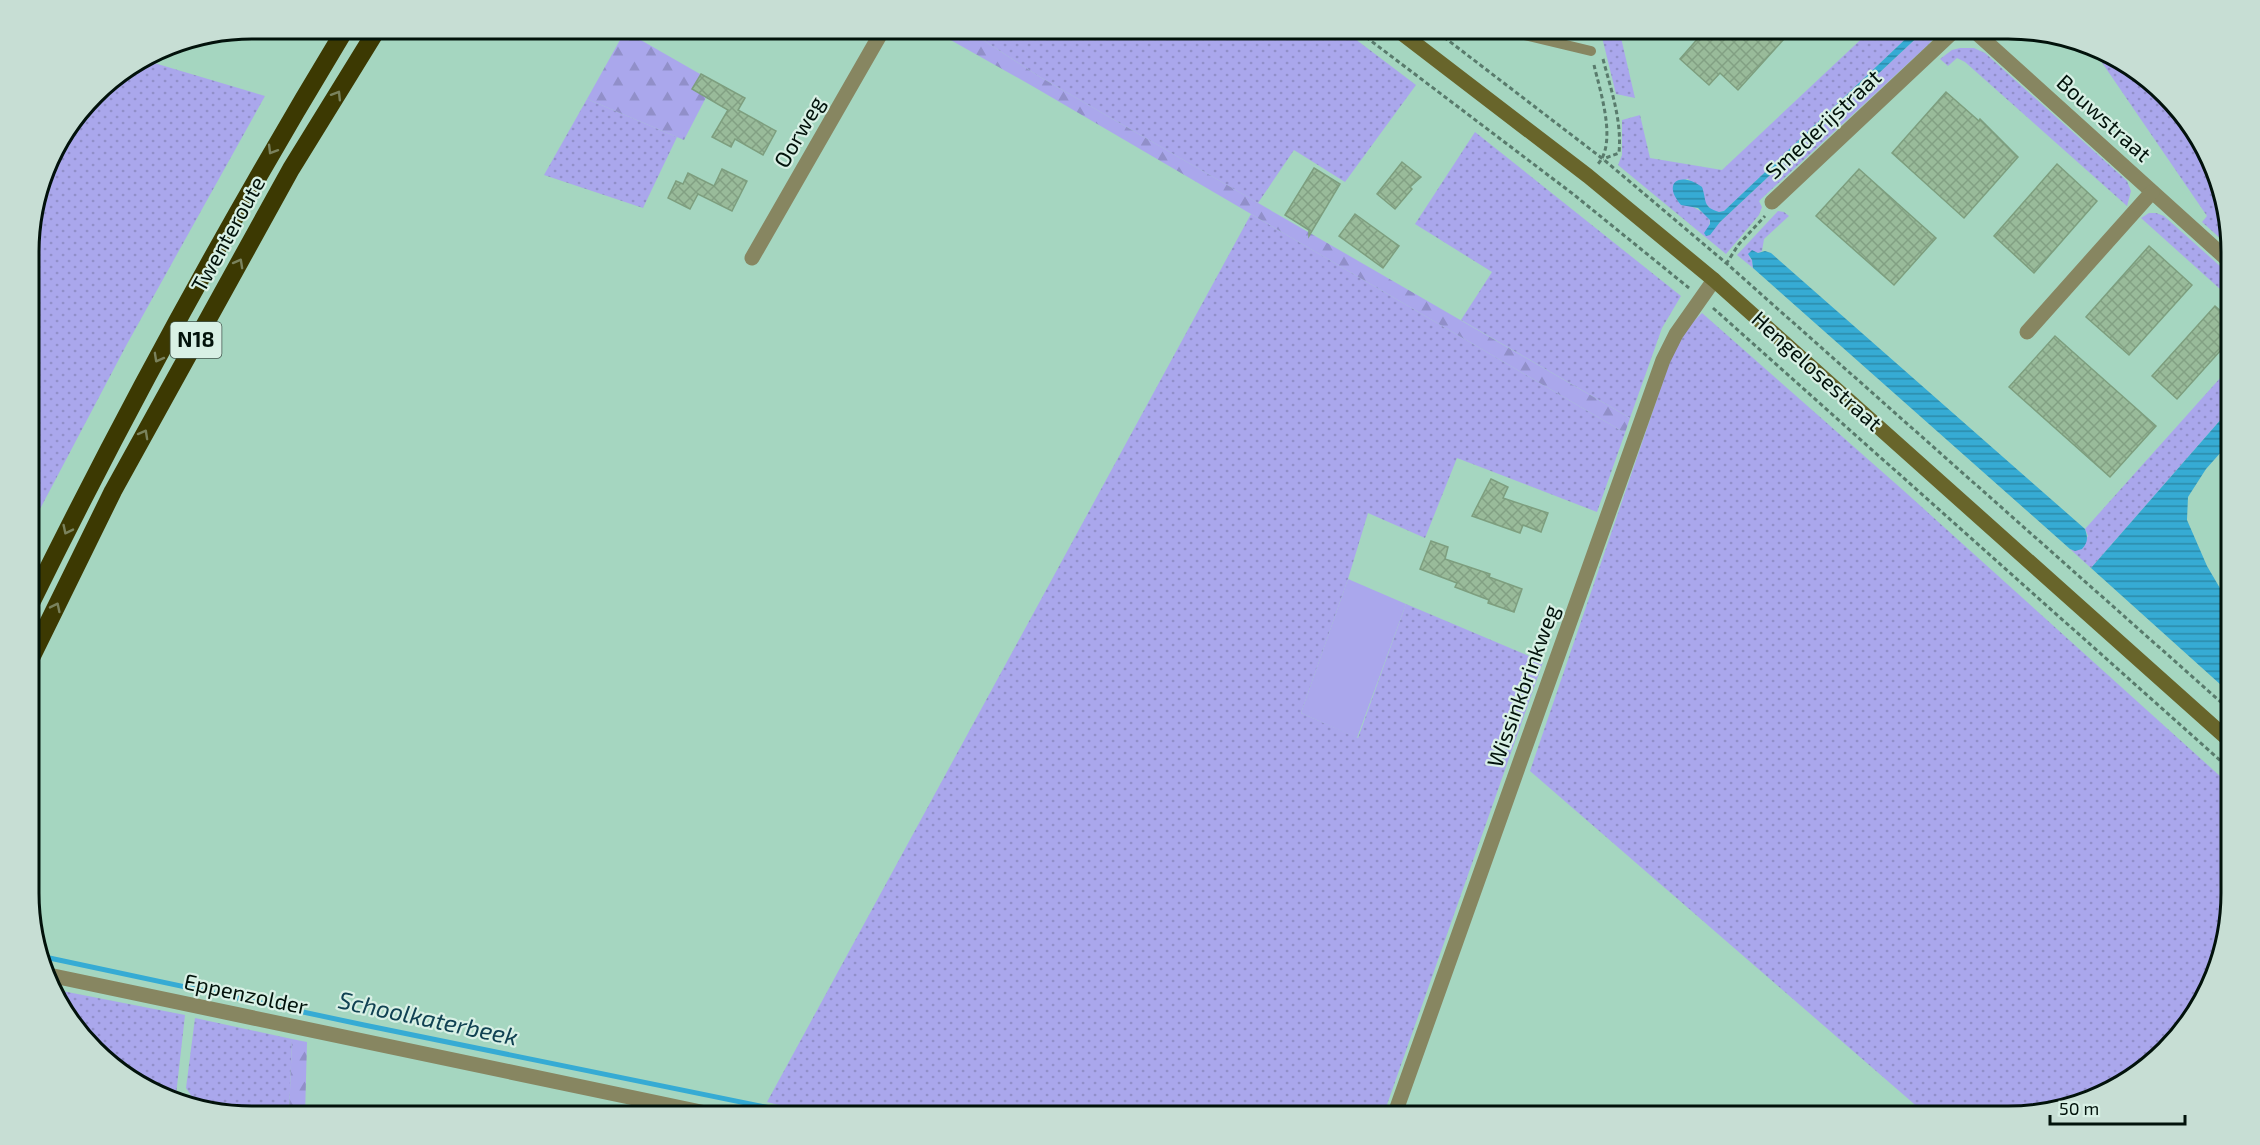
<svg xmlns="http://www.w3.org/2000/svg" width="2260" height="1145" font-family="'Exo 2',sans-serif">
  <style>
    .grass { fill: url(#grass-dots) }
    .forest { fill: url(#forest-firs) }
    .pitch { fill: #aaa7ec }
    .water { fill: url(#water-rules) }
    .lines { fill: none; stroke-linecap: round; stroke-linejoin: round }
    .stream { stroke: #36abd4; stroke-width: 5 }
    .building { fill: url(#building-cross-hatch); stroke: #7d9e7e; stroke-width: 1.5 }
    .path { stroke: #597b6c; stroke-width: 3; stroke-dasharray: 4.5 3; stroke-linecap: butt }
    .lane { stroke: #878661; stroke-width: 10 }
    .street { stroke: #878661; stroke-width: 15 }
    .secondary { stroke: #68652b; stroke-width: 15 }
    .highway { stroke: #3c3902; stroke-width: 18 }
    .oneway { stroke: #7a825d }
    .labels { text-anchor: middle; stroke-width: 4.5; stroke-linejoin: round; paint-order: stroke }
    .shield { fill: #d8f0e5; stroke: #42554c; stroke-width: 1.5 }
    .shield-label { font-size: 21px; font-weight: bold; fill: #02120b }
    .street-label { font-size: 22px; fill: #02120b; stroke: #d8f0e5 }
    .water-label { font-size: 24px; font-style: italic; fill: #104152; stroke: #d8f0e5 }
    .rim { fill: none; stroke: #02120b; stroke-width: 3 }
  </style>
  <defs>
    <pattern id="grass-dots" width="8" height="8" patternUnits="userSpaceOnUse" patternTransform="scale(1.5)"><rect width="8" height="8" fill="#aaa7ec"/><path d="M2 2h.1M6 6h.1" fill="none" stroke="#918fc9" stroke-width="1.8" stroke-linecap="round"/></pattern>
    <pattern id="forest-firs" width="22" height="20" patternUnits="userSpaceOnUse" patternTransform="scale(1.5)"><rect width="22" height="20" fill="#aaa7ec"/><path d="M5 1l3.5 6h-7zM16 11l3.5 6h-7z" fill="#918fc9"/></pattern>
    <pattern id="water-rules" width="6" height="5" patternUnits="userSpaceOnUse" patternTransform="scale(1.5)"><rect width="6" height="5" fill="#36abd4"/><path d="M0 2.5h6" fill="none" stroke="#2b8aaa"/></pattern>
    <pattern id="building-cross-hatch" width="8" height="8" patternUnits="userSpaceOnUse" patternTransform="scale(1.5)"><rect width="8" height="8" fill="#99bb9a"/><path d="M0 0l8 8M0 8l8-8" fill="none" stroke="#82a083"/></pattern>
  </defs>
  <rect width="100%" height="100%" fill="#a5d6c0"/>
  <g class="grass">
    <polygon points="966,29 1342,29 1416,85 1345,182 1294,150 1258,203 1040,77"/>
    <polygon points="1600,29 1619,29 1635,98 1616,94"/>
    <polygon points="1872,29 1916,29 1724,211 1719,212 1713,211 1704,202 1704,194 1688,179 1677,181 1691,206 1706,214 1710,220 1708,236 1720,222 1926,29 1937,29 1934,38 1928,45 1759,201 1762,207 1759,215 1726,254 1618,165 1622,155 1622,120 1640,115 1650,158 1722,170"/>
    <polygon points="1960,48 1974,48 1985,53 2127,181 2131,191 2127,206 1965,62 1957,58 1948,66 1940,59 1952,50"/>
    <polygon points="2092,48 2106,51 2155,84 2194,128 2230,224 2230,247 2202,222 2207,216"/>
    <polygon points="144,60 265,96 127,344 30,528 29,237 52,153 105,84"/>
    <polygon points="587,99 677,137 643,208 544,175"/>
    <polygon points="1475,132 1681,296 1662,328 1630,418 1461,320 1492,272 1415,224"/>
    <polygon points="1778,211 1784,212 1789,216 1764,239 1762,251 1758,253 1756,252 1749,257 1752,260 1753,268 1737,255"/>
    <polygon points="2149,213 2156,213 2164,216 2230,275 2230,298 2141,218"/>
    <polygon points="1251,214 1625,433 1597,512 1457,458 1425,538 1368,513 1348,579 1301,713 1358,738 1406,604 1543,662 1383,1116 822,1116 767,1102"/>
    <polygon points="1702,313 1904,491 2231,786 2231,893 2209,991 2176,1040 2132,1079 2079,1105 2022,1116 1928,1116 1530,771 1673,352 1691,324"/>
    <polygon points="2230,367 2230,409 2091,568 2070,549 2075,551 2088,536 2085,529"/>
    <polygon points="52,989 185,1015 176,1095 173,1098 154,1094 75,1029"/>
    <polygon points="195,1018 292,1039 289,1116 252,1116 197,1104 186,1088"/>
  </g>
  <g class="forest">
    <polygon points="931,29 966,29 1040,77 1630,418 1625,433 1034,87"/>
    <polygon points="625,31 714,82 684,140 587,99"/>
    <polygon points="292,1039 307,1042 305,1116 289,1116"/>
  </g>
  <polygon class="pitch" points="1348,579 1406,604 1357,738 1301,713"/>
  <g class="water">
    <path d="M 1916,29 L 1926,29 L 1720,222 L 1710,235 L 1706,236 L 1704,233 L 1710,224 L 1710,220 L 1698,208 L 1681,205 C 1661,182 1681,171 1702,187 C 1707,201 1702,207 1719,212 L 1724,211 Z"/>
    <path d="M 1752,250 L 1758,253 L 1765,251 L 1771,253 L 2085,529 C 2088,538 2088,542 2082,549 L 2075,551 L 2070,549 L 1753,268 L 1752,260 L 1748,254 Z"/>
    <polygon points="2230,409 2230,442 2206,469 2188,497 2187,520 2207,566 2231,607 2231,694 2091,568"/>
  </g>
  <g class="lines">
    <polyline class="stream" points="40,956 364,1025 809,1116"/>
  </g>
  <g class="building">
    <polygon points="1707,28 1794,28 1738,90 1720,73 1709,85 1680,59"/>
    <polygon points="701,74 745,98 738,110 776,131 763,155 735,139 731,147 712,137 728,110 692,89"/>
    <polygon points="1946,92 1979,121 1980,119 2018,157 1964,218 1892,153"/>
    <polygon points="1402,162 1421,177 1410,187 1412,189 1395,209 1377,194"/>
    <polygon points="2057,164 2097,201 2034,273 1994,236"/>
    <polygon points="1314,168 1340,184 1309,236 1309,230 1285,215"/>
    <polygon points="722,169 747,181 732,211 698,194 690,209 668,198 676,181 683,184 688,173 714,186"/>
    <polygon points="1859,169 1936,238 1894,285 1816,216"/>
    <polygon points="1355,214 1399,246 1383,268 1339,236"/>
    <polygon points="2149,246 2192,285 2129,355 2086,317"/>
    <polygon points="2215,306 2230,319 2230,340 2177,399 2152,376"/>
    <polygon points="2055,336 2156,426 2110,477 2009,387"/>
    <polygon points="1491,479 1508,487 1503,498 1548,513 1541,532 1523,525 1520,533 1472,516"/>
    <polygon points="1431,541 1448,547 1445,559 1490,574 1489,577 1522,589 1514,612 1488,603 1489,600 1455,587 1457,583 1420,569"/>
  </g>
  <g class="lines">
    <g class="path">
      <polyline points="1354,28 1573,194 1689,288"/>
      <polyline points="1432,28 1603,159 1726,263 2231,711"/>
      <polyline points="1595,28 1598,38"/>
      <path d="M 1603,59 C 1611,90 1622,120 1619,153 L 1603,159"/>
      <path d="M 1594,65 C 1600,91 1618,144 1597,165"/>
      <polyline points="1726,264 1739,244 1765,216"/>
      <polyline points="1713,308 2231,770"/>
    </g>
    <polyline class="lane" points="1495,28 1591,51"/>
    <g class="street">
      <polyline points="1971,28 2230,262"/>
      <polyline points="1772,202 1957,28"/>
      <polyline points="752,258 884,28"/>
      <polyline points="2027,332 2152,192"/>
      <polyline points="44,974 720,1116"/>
      <polyline points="1394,1116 1663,360 1676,334 1714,280"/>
    </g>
    <polyline class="secondary" points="1395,28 1588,176 1714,280 2231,742"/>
    <g class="highway">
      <path d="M 30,605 C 127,408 232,216 346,28"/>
      <polyline points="30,660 113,491 291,169 378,28"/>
    </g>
  </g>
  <defs><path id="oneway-chevron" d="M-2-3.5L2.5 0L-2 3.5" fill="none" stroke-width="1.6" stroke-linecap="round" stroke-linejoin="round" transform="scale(1.5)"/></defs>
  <g class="oneway">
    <use href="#oneway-chevron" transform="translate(337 95) rotate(-58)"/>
    <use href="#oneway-chevron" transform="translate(272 150) rotate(121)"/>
    <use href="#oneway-chevron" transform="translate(239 263) rotate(-61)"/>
    <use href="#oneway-chevron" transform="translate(158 358) rotate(119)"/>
    <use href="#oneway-chevron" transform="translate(144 434) rotate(-61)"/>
    <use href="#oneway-chevron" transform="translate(67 530) rotate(116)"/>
    <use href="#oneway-chevron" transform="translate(56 607) rotate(-64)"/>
  </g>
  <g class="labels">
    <rect class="shield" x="170.5" y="322" width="51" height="36" rx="4.5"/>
    <g class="shield-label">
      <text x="196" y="347">N18</text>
    </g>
    <g class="street-label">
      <text transform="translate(2104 118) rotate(42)" y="8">Bouwstraat</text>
      <text transform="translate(1823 124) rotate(-43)" y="8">Smederijstraat</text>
      <text transform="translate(799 132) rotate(-60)" y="8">Oorweg</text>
      <text transform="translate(228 234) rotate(-61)" y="8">Twenteroute</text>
      <text transform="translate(1817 371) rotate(42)" y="8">Hengelosestraat</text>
      <text transform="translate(1523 686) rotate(-70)" y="8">Wissinkbrinkweg</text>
      <text transform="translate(246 994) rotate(12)" y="8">Eppenzolder</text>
    </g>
    <g class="water-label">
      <text transform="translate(428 1019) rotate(12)" y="8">Schoolkaterbeek</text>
    </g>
  </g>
  <path d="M0 0H2260V1145H0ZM252 39H2008A213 213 0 0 1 2221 252V893A213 213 0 0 1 2008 1106H252A213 213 0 0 1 39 893V252A213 213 0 0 1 252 39Z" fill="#c7ded4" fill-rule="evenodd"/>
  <path class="rim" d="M252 39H2008A213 213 0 0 1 2221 252V893A213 213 0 0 1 2008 1106H252A213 213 0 0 1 39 893V252A213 213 0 0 1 252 39Z"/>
  <path d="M2050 1115v9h135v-9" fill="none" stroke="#02120b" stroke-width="3"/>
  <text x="2059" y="1115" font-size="18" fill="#02120b" stroke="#d8f0e5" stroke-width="4.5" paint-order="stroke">50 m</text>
</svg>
